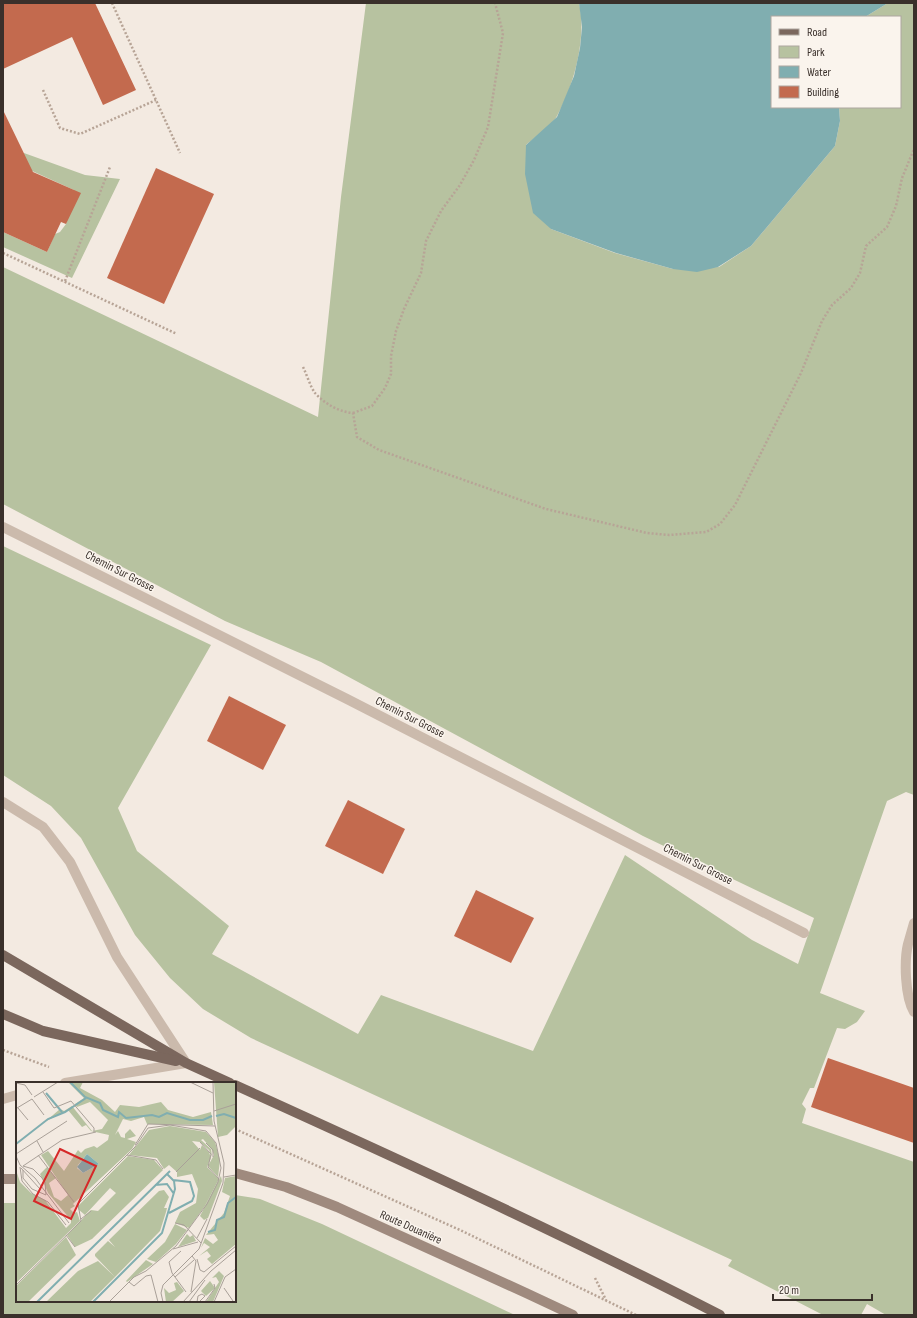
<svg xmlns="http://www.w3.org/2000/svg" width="917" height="1318" font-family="'Sofia Sans Condensed',sans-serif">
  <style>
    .green { fill: #b7c2a0 }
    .water { fill: #80aeb0 }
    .building { fill: #c36a4e }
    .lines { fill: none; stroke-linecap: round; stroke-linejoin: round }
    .path { stroke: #b7a496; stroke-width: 2.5; stroke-dasharray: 2 2; stroke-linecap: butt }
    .lane { stroke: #cbbaac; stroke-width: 10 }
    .street { stroke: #cbbaac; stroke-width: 10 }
    .secondary { stroke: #9f8a7e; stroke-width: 10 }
    .primary { stroke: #7b675d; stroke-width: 10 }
    .labels { text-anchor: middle; stroke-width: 3; stroke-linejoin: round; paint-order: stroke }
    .street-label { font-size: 12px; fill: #3a302b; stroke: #faf4ed }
    .inset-river { fill: none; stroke: #80aeb0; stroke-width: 2 }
    .inset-road { fill: none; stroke: #a9a098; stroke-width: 1 }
    .view { fill: #d62828; fill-opacity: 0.15; stroke: #d62828; stroke-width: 2 }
    .inset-edge { fill: none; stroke: #3a302b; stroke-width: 2 }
  </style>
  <rect width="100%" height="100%" fill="#f3eae1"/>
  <g class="green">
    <path d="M 366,3 L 579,3 C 587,37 574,86 557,116 C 553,124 534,138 526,145 L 551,229 L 615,253 L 673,269 L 719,267 L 751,246 L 835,146 L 840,121 L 839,107 L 900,107 L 900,17 L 865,17 L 888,3 L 914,3 L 914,795 L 906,792 L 887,801 L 820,993 L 865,1011 L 857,1022 L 845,1029 L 837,1028 L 814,1088 L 810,1088 L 802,1104 L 806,1109 L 802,1123 L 914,1162 L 914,1315 L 886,1315 L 867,1304 L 861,1315 L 823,1315 L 728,1266 L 732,1260 L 251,1038 L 203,1009 L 170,978 L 135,935 L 81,838 L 51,806 L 3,775 L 3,546 L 211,645 L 118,808 L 137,851 L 229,926 L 212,954 L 358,1034 L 381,995 L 533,1051 L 625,855 L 752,940 L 798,964 L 814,918 L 643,836 L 321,662 L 225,621 L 3,504 L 3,267 L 318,417 L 341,197 Z"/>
    <polygon points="24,153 85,175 120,179 72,278 3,247 3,232 47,252 55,234 60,232 66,224 74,190 19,165"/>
    <polygon points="235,1195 260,1199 322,1224 515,1315 3,1315 3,1203 17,1203 17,1301 235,1301"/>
  </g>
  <polygon class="water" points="579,3 888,3 865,17 772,17 772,107 839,107 840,121 835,146 751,246 718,267 697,272 673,269 616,253 551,229 533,213 525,174 526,145 557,117 574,76 580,48 582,27"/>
  <g class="building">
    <polygon points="3,3 95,3 136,90 103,105 72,37 3,69"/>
    <polygon points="3,110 33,172 81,193 66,224 61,222 47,252 3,232"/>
    <polygon points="156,168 214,194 164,304 107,278"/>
    <polygon points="229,696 286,725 263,770 207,741"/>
    <polygon points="348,800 405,829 383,874 325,846"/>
    <polygon points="476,890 534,918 511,963 454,936"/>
    <polygon points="828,1058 914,1088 914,1143 811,1107"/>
  </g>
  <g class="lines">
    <g class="path">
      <polyline points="112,3 180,153"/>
      <polyline points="43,90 60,128 80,134 156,100"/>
      <polyline points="3,253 177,334"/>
      <polyline points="65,281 110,167"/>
      <path d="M 303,367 C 307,375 310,386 315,393 C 325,404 339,412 353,413 L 357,437 L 379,450 L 546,509 L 647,533 L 669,535 L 706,532 L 720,524 L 735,505 L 801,373 L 822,321 L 832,305 L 851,288 L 860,273 L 866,246 L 887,227 L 896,206 L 902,178 L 914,149"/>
      <polyline points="353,413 372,406 385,388 391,374 391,356 396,331 404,309 421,273 426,241 441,211 460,185 474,160 488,127 503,33 495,3"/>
      <polyline points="3,1050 49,1067"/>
      <polyline points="235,1129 460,1230 636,1315"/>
      <polyline points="595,1278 606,1300"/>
    </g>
    <g class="lane">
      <polyline points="3,802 43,827 70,862 117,957 186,1063 65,1083"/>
      <path d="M 914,923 C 912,930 910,937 908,944 C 904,961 905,997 914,1012"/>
      <polyline points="3,1099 17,1095"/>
    </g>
    <polyline class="street" points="3,527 347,699 804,933"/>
    <g class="secondary">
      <polyline points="235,1173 286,1187 337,1207 526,1293 573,1315"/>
      <polyline points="3,1179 17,1179"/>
    </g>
    <g class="primary">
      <polyline points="3,955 186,1063 230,1083"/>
      <polyline points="3,1014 43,1031 176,1061"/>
      <path d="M 235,1085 C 398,1159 561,1233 720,1315"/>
    </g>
  </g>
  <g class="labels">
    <g class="street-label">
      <text transform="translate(120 571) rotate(27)" y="4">Chemin Sur Grosse</text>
      <text transform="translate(410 717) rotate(27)" y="4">Chemin Sur Grosse</text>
      <text transform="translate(698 864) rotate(27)" y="4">Chemin Sur Grosse</text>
      <text transform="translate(411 1227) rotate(24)" y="4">Route Douanière</text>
    </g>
  </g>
  <g transform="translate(16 1082)">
    <rect width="220" height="220" fill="#f3eae1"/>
    <path d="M 52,0 L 67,0 L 64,6 L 86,18 L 99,30 L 104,23 L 123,25 L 145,20 L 152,28 L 177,35 L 195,30 L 197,43 L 131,42 L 128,35 L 115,39 L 107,37 L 99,53 L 102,49 L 105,55 L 109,56 L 109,52 L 114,47 L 120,54 L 111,57 L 120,60 L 116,67 L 57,122 L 59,124 L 54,127 L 58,131 L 61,130 L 64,139 L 0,201 L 0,88 L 4,100 L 15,111 L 29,118 L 50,146 L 55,141 L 55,138 L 32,111 L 24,92 L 31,85 L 40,96 L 33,101 L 38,115 L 45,119 L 52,113 L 25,73 L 32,69 L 48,89 L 62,68 L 65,71 L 69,67 L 78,64 L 81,66 L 92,58 L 93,53 L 75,49 L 70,43 L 66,45 L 52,28 L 30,39 L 44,27 L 48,29 L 56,24 L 76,49 L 86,47 L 92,38 L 74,20 L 61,25 L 59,22 L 68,16 ZM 71,72 L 83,82 L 67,91 L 61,86 L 62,83 ZM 198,0 L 220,0 L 220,44 L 211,53 L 202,55 ZM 154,44 L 190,50 L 199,60 L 204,78 L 202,95 L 192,84 L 198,73 L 195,66 L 187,57 L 185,58 L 195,67 L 196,75 L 193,68 L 184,60 L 176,59 L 184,68 L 186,63 L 193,70 L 195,76 L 191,85 L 203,97 L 189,124 L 173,146 L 159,141 L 164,130 L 180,121 L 182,107 L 176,92 L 161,95 L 161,90 L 153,83 L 148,87 L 141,76 L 113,73 L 133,48 ZM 112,74 L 138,78 L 147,88 L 76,157 L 59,165 L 51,153 L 75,128 L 82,129 L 100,111 L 94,106 L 69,133 L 62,127 L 62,124 ZM 205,94 L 206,99 L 192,136 L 188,138 L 184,134 ZM 220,94 L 220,162 L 196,182 L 191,177 L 195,174 L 191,169 L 183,174 L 194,165 L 188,161 L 185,166 L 189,156 L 197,162 L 202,158 L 198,152 L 190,153 L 208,131 L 214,114 L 206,110 L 209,96 ZM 148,108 L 153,115 L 148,126 L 151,126 L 150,130 L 144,149 L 99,195 L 79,174 L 79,172 L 92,159 L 99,165 L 93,158 L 143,109 ZM 159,142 L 171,148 L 160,162 L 140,180 L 131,177 L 149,160 ZM 171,152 L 174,155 L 177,153 L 180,159 L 162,165 ZM 50,155 L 60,173 L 12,220 L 0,220 L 0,204 ZM 130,178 L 137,182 L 111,200 L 110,199 ZM 82,179 L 99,195 L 74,220 L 30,220 L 62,189 ZM 203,189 L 208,194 L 197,220 L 190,220 L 203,200 L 200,195 L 196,196 ZM 194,199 L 199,206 L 190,214 L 185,209 ZM 161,200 L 168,209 L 156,220 L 150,220 L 148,206 L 153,211 L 160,208 L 158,201 Z" fill="#b7c2a0" fill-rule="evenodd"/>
    <path d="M 71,72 L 83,82 L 67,91 L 61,85 Z" fill="#80aeb0"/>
    <path class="inset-river" d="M 54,0 L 69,15 L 84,21 L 87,28 L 102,35 L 103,30 L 110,36 L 136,33 L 143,35 L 151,31 L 174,38 L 187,38 L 196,34M 30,11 L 46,30M 200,34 L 208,32 L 220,36M 0,62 L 32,37 L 49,30 L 70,16M 139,103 L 151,102 L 158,112M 153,131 L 176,119 L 178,114 L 174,100 L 157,98M 192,150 L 199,148 L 201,138 L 208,135 L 212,121 L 220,115M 21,220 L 154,89M 77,220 L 146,151 L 159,107 L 158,99 L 151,92"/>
    <path class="inset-road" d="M 174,0 L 197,11M 0,1 L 9,3 L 16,13M 27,10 L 38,26 L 55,19 L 78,46 L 78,50M 18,15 L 42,0M 0,25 L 1,26 L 16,17 L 28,33M 2,26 L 12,38M 198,29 L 220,22M 21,59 L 27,70M 184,60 L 195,72 L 192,85 L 203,97M 190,61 L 197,68 L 197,75M 119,63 L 132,42 L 199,44M 0,72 L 51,39M 22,73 L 58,120M 111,73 L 140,78 L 147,87M 0,74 L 4,83 L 19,96 L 53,141M 7,84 L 46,58 L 80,50M 4,85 L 6,99 L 17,112 L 32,120 L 50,143M 5,86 L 24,107M 7,88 L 7,96 L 16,107 L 30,113 L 29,100 L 26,96 L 17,87 L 7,84M 160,90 L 184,66M 208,95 L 220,93M 65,137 L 75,129M 159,141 L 168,143 L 185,161M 50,153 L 59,165M 181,156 L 191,137M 157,167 L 182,160M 165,169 L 153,180 L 156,191 L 170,210M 181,177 L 184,188 L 188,190 L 220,164M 159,195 L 178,178M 113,200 L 118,204 L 130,194 L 135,193 L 142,220M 0,203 L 65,139 L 62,122 L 119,65 L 132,46 L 154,43 L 190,49 L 200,61 L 205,86 L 202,100 L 191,122 L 160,164 L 130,189 L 118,195 L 93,220M 208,206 L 217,219M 175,210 L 180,179 L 176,174M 147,220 L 145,211 L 147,203 L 183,167 L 207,101 L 208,81 L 198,39 L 197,0M 167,220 L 195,189 L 220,168M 173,220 L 189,198M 181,220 L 182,214 L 186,212 L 189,214 L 183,220M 189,220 L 199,206 L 198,202M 198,220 L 209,195 L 220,187"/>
    <path class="view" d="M 44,67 L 80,84 L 55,137 L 18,119 Z"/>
    <rect width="220" height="220" class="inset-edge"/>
  </g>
  <rect width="917" height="1318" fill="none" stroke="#3a302b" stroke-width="8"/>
  <rect x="771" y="16" width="130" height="92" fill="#faf4ed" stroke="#ada69f"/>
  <rect x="779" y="29" width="20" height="6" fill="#7b675d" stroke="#ada69f"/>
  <text x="807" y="36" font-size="12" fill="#3a302b">Road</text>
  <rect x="779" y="46" width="20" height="12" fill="#b7c2a0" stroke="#ada69f"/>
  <text x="807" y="56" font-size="12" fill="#3a302b">Park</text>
  <rect x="779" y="66" width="20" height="12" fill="#80aeb0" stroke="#ada69f"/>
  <text x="807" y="76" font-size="12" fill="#3a302b">Water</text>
  <rect x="779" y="86" width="20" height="12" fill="#c36a4e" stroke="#ada69f"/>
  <text x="807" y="96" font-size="12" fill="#3a302b">Building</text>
  <path d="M773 1294v6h99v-6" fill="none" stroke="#3a302b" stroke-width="2"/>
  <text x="779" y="1294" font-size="12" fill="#3a302b" stroke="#faf4ed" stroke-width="3" paint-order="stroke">20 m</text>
</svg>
